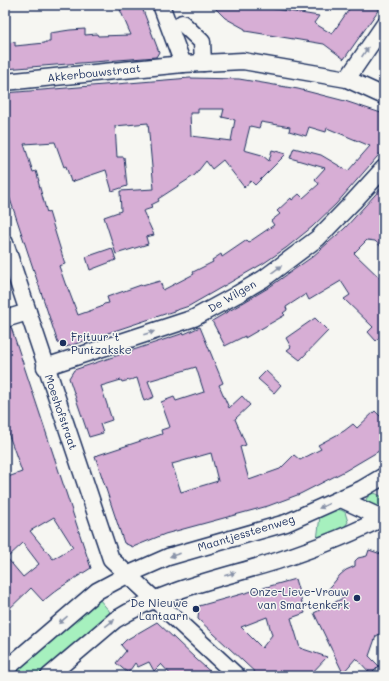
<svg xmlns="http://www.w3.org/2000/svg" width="389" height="681" font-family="Mali,sans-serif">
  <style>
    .green { fill: #a6f0be; stroke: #60908e }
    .building { fill: #d7aed5; stroke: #1b2f5e; fill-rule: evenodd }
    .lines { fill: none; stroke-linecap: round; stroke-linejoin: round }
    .minor-casing { stroke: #1b2f5e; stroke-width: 19 }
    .minor { stroke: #f6f6f2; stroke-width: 16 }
    .oneway { fill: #8892a8 }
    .poi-dot { fill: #1b2f5e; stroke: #f6f6f2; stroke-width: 1.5 }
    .labels { text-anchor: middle; stroke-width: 3; stroke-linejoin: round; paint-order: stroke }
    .street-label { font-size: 11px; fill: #1b2f5e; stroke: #f6f6f2 }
    .poi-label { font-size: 11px; fill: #1b2f5e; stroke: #f6f6f2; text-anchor: end }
  </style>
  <rect width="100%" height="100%" fill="#f6f6f2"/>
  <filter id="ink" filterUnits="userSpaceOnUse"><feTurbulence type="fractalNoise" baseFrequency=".025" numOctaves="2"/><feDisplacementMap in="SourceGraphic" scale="8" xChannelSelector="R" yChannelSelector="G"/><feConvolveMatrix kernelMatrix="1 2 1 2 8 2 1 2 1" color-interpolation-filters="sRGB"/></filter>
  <g filter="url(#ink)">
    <g class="green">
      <path d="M 373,493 L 377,494 L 384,498 L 383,502 L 375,509 L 366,506 C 365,499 367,496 373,493 Z"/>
      <polygon points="336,509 341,510 345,512 348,522 343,529 317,540 320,516"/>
      <polygon points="99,599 110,612 106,617 37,676 9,676 91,605"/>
    </g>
    <g class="building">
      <polygon points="118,5 141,5 159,52 156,57 5,69 5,43 15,42 15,46 45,43 45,42 50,42 50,33 70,30 85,29 85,35 97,34 98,36 131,35"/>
      <polygon points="212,5 250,5 319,16 314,23 332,34 352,5 382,5 344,59 324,44 245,31 245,29 225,18"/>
      <path d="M 190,78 L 239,79 L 298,89 L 345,101 L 384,114 L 384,149 L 336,204 L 312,227 L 286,248 L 264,263 L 189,306 L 66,347 L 58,343 L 5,184 L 5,93 ZM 198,109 L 224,109 L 222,117 L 235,120 L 231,141 L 191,136 L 190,113 L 198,113 ZM 261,122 L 290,127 L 289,131 L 306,136 L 309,127 L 326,132 L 327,128 L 370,146 L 348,171 L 321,155 L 294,148 L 290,158 L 325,168 L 315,179 L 319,184 L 303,198 L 299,194 L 292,200 L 291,198 L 277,211 L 280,214 L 271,221 L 274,225 L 249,242 L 247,240 L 222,257 L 221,254 L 212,260 L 213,262 L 193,272 L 194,274 L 163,290 L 160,281 L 142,286 L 141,285 L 107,297 L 109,303 L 104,304 L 101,307 L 78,315 L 67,286 L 66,286 L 59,266 L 65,264 L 49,212 L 47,213 L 38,181 L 39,181 L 36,171 L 33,172 L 24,144 L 55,142 L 64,167 L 66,166 L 71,182 L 106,170 L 112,191 L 127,186 L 124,157 L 117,157 L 115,126 L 148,123 L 154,189 L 120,191 L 121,211 L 104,217 L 116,254 L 148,244 L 146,237 L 154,235 L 143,211 L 152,208 L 151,205 L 159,201 L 158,199 L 195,175 L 206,161 L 212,169 L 223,160 L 244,187 L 251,181 L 255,185 L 286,154 L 272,150 L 269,161 L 262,155 L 244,150 L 250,126 L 259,128 Z"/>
      <polygon points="384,185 384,249 375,241 367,240 354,253 384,282 384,337 382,335 376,341 368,332 373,327 344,299 350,295 341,281 309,300 306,294 286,307 287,310 283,313 285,315 245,338 245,336 225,346 212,321 268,288 312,257 345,228"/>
      <polygon points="112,248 116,260 90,270 86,257"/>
      <polygon points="315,318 328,331 300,360 287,350 291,347 286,338"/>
      <path d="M 11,327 L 91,568 L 58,589 L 43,601 L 31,588 L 5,613 L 5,478 L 22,472 L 5,424 L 5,328 ZM 54,517 L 73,547 L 53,559 L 30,531 ZM 23,543 L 39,564 L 23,577 L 7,558 Z"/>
      <path d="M 200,327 L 223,383 L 219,385 L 229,408 L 242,396 L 250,405 L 235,419 L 246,445 L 240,447 L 249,480 L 280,469 L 294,455 L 300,460 L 321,449 L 318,445 L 344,431 L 353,424 L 357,428 L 375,411 L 384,420 L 384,448 L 345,471 L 300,494 L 268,506 L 165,534 L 133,547 L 124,543 L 95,456 L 162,434 L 161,430 L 170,427 L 161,402 L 174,397 L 176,401 L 204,392 L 196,367 L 148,381 L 154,397 L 144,401 L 137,378 L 122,382 L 121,380 L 101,386 L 112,420 L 100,424 L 103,433 L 89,437 L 69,378 L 74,370 L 184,333 L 184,334 ZM 211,453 L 218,481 L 181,492 L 172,464 Z"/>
      <polygon points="266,371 281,385 274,393 258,379"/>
      <polygon points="369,550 384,555 384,632 376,636 369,656 379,666 371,674 356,658 343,673 314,613 345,597 327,591 340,575 346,570 355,566 355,561 358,558 367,556"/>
      <path d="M 295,579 L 305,613 L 291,618 L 300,648 L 327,657 L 309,676 L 259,676 L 198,619 L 199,606 ZM 267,617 L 272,635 L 262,648 L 241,627 Z"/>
      <polygon points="157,622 196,659 215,676 172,676 161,664 154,671 149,662 138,667 135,663 128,673 116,663 126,651 121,645 126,640"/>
    </g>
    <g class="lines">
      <g class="minor-casing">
        <g id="minor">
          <polyline points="161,5 183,64"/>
          <polyline points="182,23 202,42 203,63"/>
          <polyline points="347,79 384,25"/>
          <polyline points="5,82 183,64 243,61 347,79 384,96"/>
          <polyline points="5,243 111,559 237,676"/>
          <polyline points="5,319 28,312"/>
          <polyline points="45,367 194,318 236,295 263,279 318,238 353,202 384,168"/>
          <polyline points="341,499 384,519"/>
          <polyline points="5,670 97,591 127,575 168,557 286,523 362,489 384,476"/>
          <path d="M 49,676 L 115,620 C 164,589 222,578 277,561 C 313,549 351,535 384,517"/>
        </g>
      </g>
      <use href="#minor" class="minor"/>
    </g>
    <defs><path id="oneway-solid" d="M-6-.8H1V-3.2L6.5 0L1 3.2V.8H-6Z"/></defs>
    <g class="oneway">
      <use href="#oneway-solid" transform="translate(365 52) rotate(-56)"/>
      <use href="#oneway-solid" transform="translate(277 269) rotate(-36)"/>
      <use href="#oneway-solid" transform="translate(149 333) rotate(-18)"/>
      <use href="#oneway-solid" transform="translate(324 506) rotate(156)"/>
      <use href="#oneway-solid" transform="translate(175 555) rotate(162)"/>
      <use href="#oneway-solid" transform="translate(230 574) rotate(-16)"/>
      <use href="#oneway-solid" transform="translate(63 620) rotate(139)"/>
      <use href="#oneway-solid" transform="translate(110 623) rotate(-37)"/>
    </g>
  </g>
  <g class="poi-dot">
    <circle cx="63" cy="343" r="4"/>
    <circle cx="357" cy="598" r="4"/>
    <circle cx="196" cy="609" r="4"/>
  </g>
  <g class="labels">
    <g class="street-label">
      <text transform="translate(94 73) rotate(-6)" y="4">Akkerbouwstraat</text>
      <text transform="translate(232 296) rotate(-30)" y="4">De Wilgen</text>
      <text transform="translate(61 412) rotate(71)" y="4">Moeshofstraat</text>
      <text transform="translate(246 533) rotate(-17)" y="4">Maantjessteenweg</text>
    </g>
    <g class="poi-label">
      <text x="71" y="341" text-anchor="start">Frituur 't<tspan x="71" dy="13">Puntzakske</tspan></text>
      <text x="349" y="596">Onze-Lieve-Vrouw<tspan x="349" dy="13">van Smartenkerk</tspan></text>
      <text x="188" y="607">De Nieuwe<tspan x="188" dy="13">Lantaarn</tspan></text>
    </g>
  </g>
  <rect width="389" height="681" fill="none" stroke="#f6f6f2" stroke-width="20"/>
  <rect x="10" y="10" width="369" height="661" fill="none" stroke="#1b2f5e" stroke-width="1.5" filter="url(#ink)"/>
</svg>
